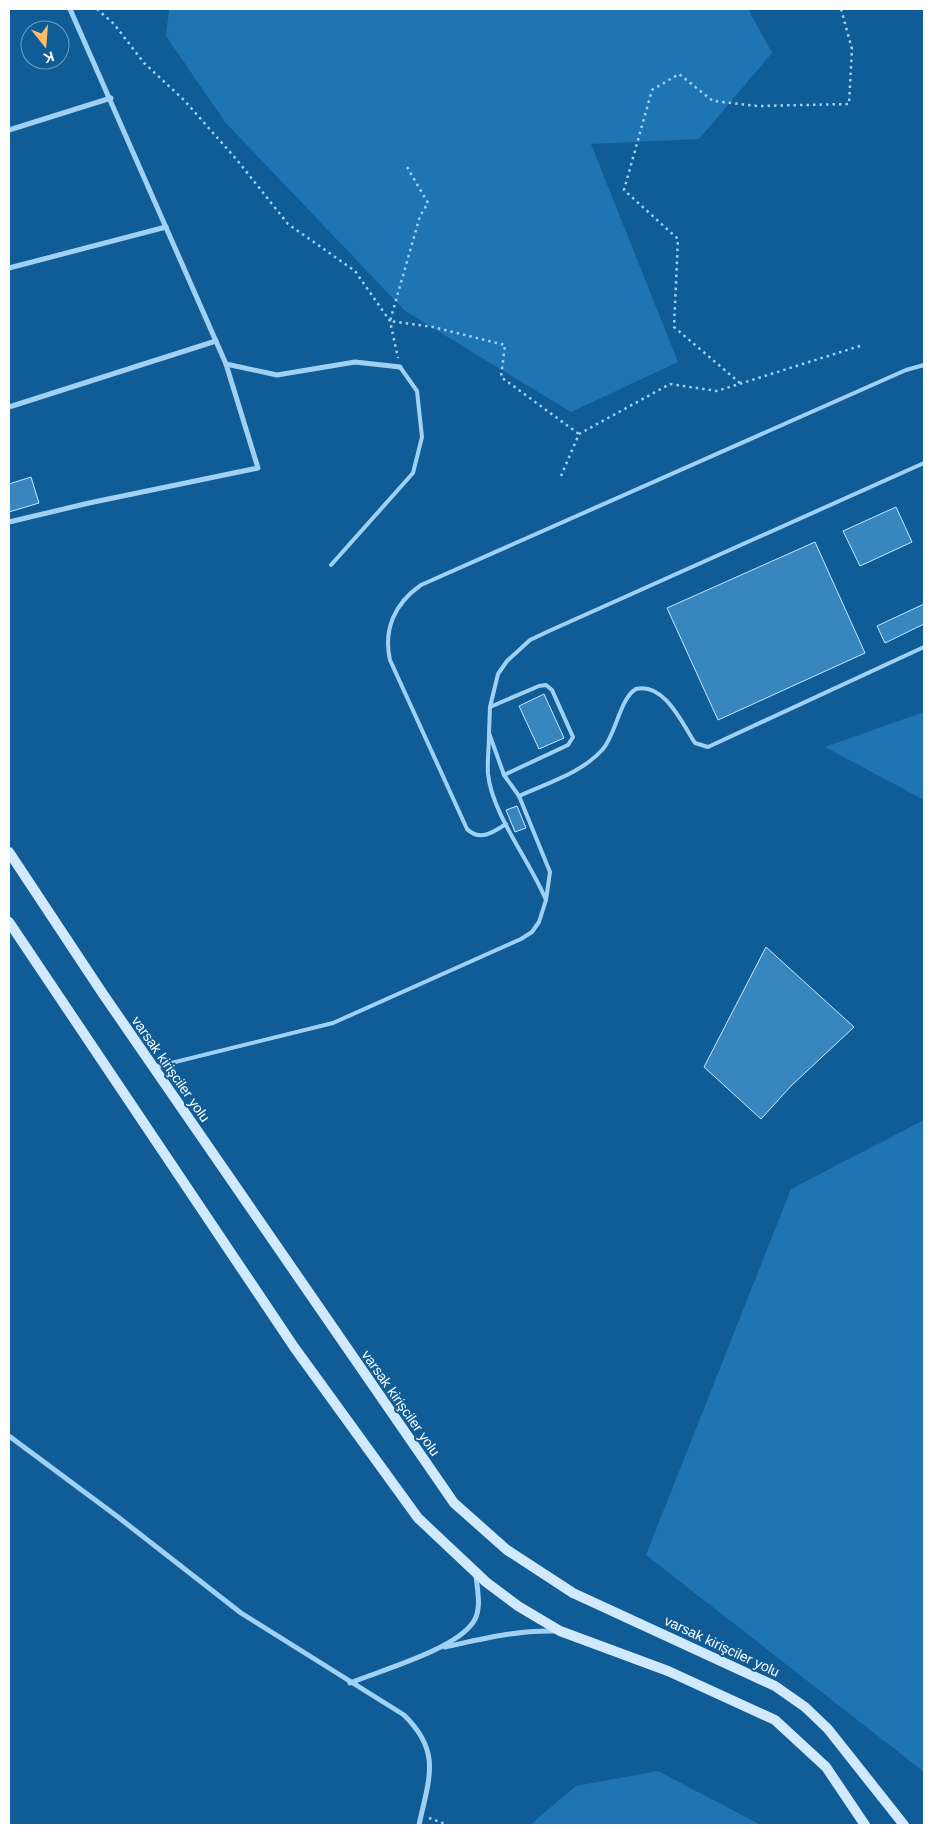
<svg xmlns="http://www.w3.org/2000/svg" width="933" height="1834" font-family="Helvetica,sans-serif">
  <style>
    .green { fill: #1f75b4 }
    .building { fill: #3986bf; stroke: #c8e7fe }
    .lines { fill: none; stroke-linecap: round; stroke-linejoin: round }
    .path { stroke: #a0d1f4; stroke-width: 2.5; stroke-dasharray: 2.5 4; stroke-linecap: butt }
    .lane { stroke: #a0d1f4; stroke-width: 4 }
    .street { stroke: #a0d1f4; stroke-width: 5 }
    .secondary { stroke: #d0e9fd; stroke-width: 10 }
    .labels { text-anchor: middle; stroke-width: 4; stroke-linejoin: round; paint-order: stroke }
    .street-label { font-size: 14px; fill: #fff; stroke: #105c96 }
  </style>
  <rect width="100%" height="100%" fill="#105c96"/>
  <g class="green">
    <polygon points="169,9 748,9 772,53 699,139 591,144 678,362 571,412 405,311 225,122 166,36"/>
    <polygon points="924,712 924,800 825,747"/>
    <polygon points="924,1120 924,1772 646,1555 791,1189"/>
    <polygon points="658,1771 761,1825 530,1825 576,1786"/>
  </g>
  <g class="building">
    <polygon points="31,477 39,503 9,512 9,484"/>
    <polygon points="896,507 912,542 860,566 843,531"/>
    <polygon points="815,542 865,653 718,720 667,608"/>
    <polygon points="924,604 924,624 885,643 877,626"/>
    <polygon points="544,694 564,738 539,749 519,706"/>
    <polygon points="517,806 526,828 515,832 506,810"/>
    <polygon points="766,947 854,1027 791,1086 761,1119 704,1067"/>
  </g>
  <g class="lines">
    <g class="path">
      <polyline points="97,9 114,24 144,63 184,100 237,160 288,224 355,271 390,321 398,358"/>
      <polyline points="407,167 428,203 420,216 390,321 433,327 505,345 501,377 579,434"/>
      <polyline points="740,383 674,327 678,239 624,190 652,90 679,74 713,101 758,106 849,104 852,49 841,9"/>
      <polyline points="561,476 579,434 670,384 717,391 863,345"/>
      <polyline points="429,1818 448,1825"/>
    </g>
    <g class="lane">
      <polyline points="331,565 413,473 422,437 417,391 400,367"/>
      <polyline points="490,707 539,686 546,685 552,690 573,737 568,745 504,775"/>
      <path d="M 489,735 C 489,748 487,761 488,774 C 492,814 530,861 546,900"/>
      <path d="M 519,796 C 547,783 582,773 603,749 C 616,734 620,698 636,689 C 664,682 682,723 695,743 L 708,747 L 924,647"/>
      <path d="M 506,824 C 494,832 480,842 467,829 L 390,660 C 383,629 395,603 421,585 L 906,370 L 924,365"/>
      <polyline points="155,1067 333,1023 521,939 532,932 539,922 546,900 550,872 519,796 504,775 489,733 490,707 498,674 507,661 530,640 549,631 924,463"/>
    </g>
    <g class="street">
      <polyline points="9,130 111,98"/>
      <polyline points="9,268 166,227"/>
      <polyline points="226,364 277,375 355,362 400,367"/>
      <polyline points="9,407 216,341"/>
      <polyline points="9,522 89,503 258,468 226,364 70,9"/>
      <path d="M 9,1436 L 118,1517 L 241,1613 L 404,1715 C 442,1752 429,1778 419,1825"/>
      <path d="M 445,1647 C 482,1639 517,1630 555,1631"/>
      <path d="M 350,1683 C 382,1670 457,1649 474,1621 C 482,1608 477,1589 476,1575"/>
    </g>
    <g class="secondary">
      <polyline points="9,852 103,994 454,1503 507,1550 573,1593 775,1686 805,1707 828,1729 904,1825"/>
      <polyline points="9,922 294,1347 418,1518 486,1582 518,1606 560,1631 668,1671 775,1720 826,1767 865,1825"/>
    </g>
  </g>
  <g class="labels">
    <g class="street-label">
      <text transform="translate(171 1069) rotate(55)" y="5">varsak kirişciler yolu</text>
      <text transform="translate(401 1403) rotate(55)" y="5">varsak kirişciler yolu</text>
      <text transform="translate(722 1646) rotate(25)" y="5">varsak kirişciler yolu</text>
    </g>
  </g>
  <rect width="933" height="1834" fill="none" stroke="#ffffff" stroke-width="20"/>
  <g transform="translate(45 45) rotate(163)"><circle r="24" fill="#105c96" stroke="#709dc0"/>
  <path d="M0-4L9 19L0 12L-9 19Z" fill="#ffbe63"/>
  <text y="-8" font-size="14" font-weight="bold" text-anchor="middle" fill="#ffffff">K</text>
  </g>
</svg>
